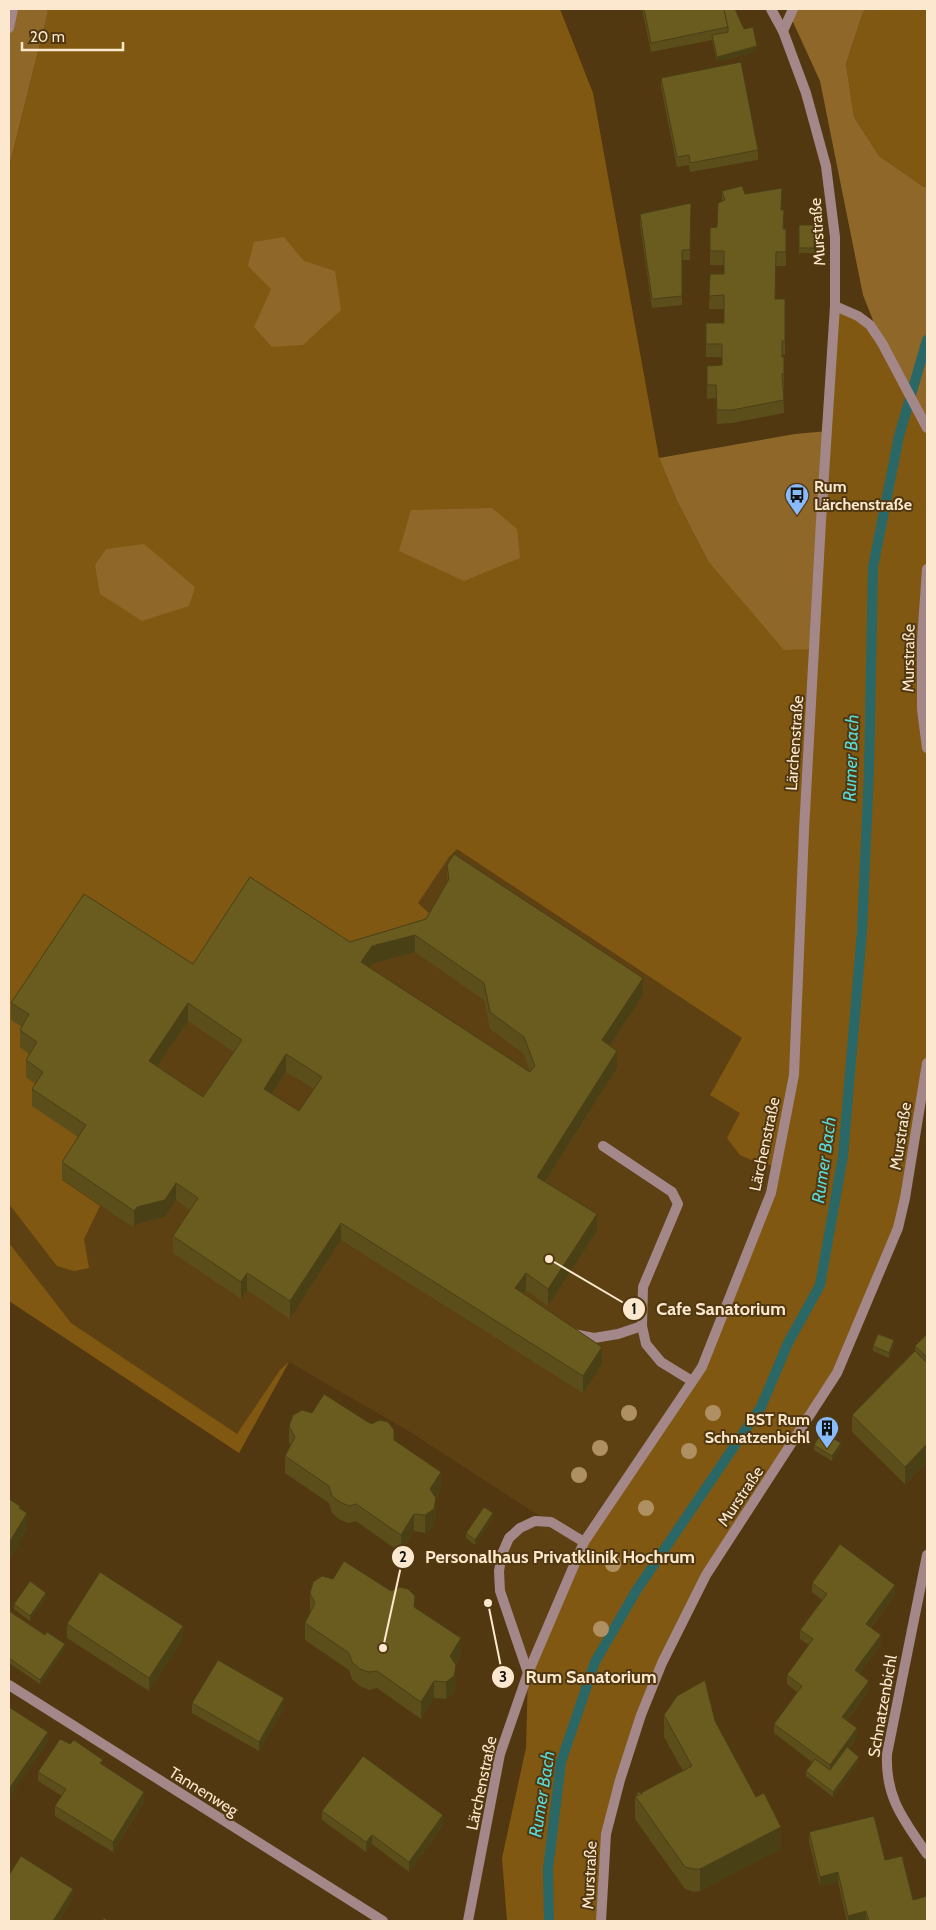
<svg xmlns="http://www.w3.org/2000/svg" width="936" height="1930" font-family="Cabin,sans-serif">
  <style>
    .built { fill: #5e4113 }
    .green { fill: #815811 }
    .forest { fill: #8f6728 }
    .lines { fill: none; stroke-linecap: round; stroke-linejoin: round }
    .stream { stroke: #2a6767; stroke-width: 10 }
    .lane { stroke: #a48788; stroke-width: 10 }
    .street { stroke: #a48788; stroke-width: 10 }
    .tree { fill: #af9063 }
    .wall { fill: #5b4e1b; fill-rule: evenodd }
    .shaded-wall { fill: #4a4016 }
    .building { fill: #6a5b1f; stroke: #4a4016; fill-rule: evenodd }
    .labels { text-anchor: middle; stroke-width: 4; stroke-linejoin: round; paint-order: stroke }
    .street-label { font-size: 16px; fill: #fce8ce; stroke: #513810 }
    .poi-label { font-size: 16px; font-weight: bold; fill: #fce8ce; stroke: #513810; text-anchor: start }
    .water-label { font-size: 18px; font-style: italic; fill: #58d9d8; stroke: #513810 }
    .leader { fill: none; stroke: #fce8ce; stroke-width: 2 }
    .callout-dot { fill: #fce8ce; stroke: #513810; stroke-width: 2 }
    .mark-label { font-size: 15px; text-anchor: middle; font-weight: bold; fill: #111 }
    .callout-label { font-size: 18px; text-anchor: middle; font-weight: bold; fill: #fce8ce; stroke: #513810; stroke-width: 4; stroke-linejoin: round; paint-order: stroke }
  </style>
  <rect width="100%" height="100%" fill="#513810"/>
  <polygon class="built" points="9,718 457,849 742,1038 740,1113 776,1166 702,1367 528,1673 500,1591 502,1554 520,1528 549,1522 407,1430 289,1362 239,1453 9,1301"/>
  <g class="green">
    <polygon points="46,9 560,9 593,93 659,458 677,501 708,561 815,649 835,306 870,325 927,428 927,1063 905,1198 837,1373 725,1545 662,1663 606,1834 601,1921 507,1921 502,1858 526,1748 528,1673 584,1542 702,1367 776,1166 756,1162 740,1155 727,1138 740,1113 710,1095 742,1038 457,849 449,857 418,903 431,915 417,939 193,981 29,1031 43,1089 86,1142 62,1180 100,1206 84,1239 89,1268 74,1271 57,1266 9,1204 9,167 48,12"/>
    <polygon points="865,9 927,9 927,187 924,187 879,156 854,117 846,64 861,18"/>
    <polygon points="9,1243 71,1323 237,1434 280,1370 289,1362 239,1453 9,1301"/>
  </g>
  <g class="forest">
    <polygon points="9,9 46,9 48,12 9,167"/>
    <polygon points="787,9 865,9 861,18 846,64 854,117 879,156 924,187 927,187 927,428 882,343 863,295 820,81"/>
    <polygon points="284,237 304,261 335,271 341,310 303,345 272,347 254,327 271,289 248,266 254,242"/>
    <polygon points="828,431 815,649 784,650 708,561 677,501 659,458 795,434"/>
    <polygon points="492,508 517,529 520,558 464,581 399,551 411,510"/>
    <polygon points="144,544 195,587 189,606 142,621 100,594 95,565 106,549"/>
  </g>
  <g class="lines">
    <polyline class="stream" points="549,1921 548,1869 561,1762 595,1662 636,1591 761,1407 788,1343 820,1285 843,1156 862,931 869,771 873,567 899,436 927,340"/>
    <g class="lane">
      <polyline points="603,1146 672,1192 678,1204 643,1287 642,1326 646,1344 661,1362 692,1381"/>
      <polyline points="573,1334 594,1338 618,1334 642,1326"/>
      <polyline points="528,1673 500,1591 499,1571 502,1554 509,1538 520,1528 535,1521 551,1522 584,1542"/>
    </g>
    <g class="street">
      <polyline points="9,28 13,9"/>
      <polyline points="783,31 793,9"/>
      <polyline points="835,306 858,316 870,325 882,343 927,428"/>
      <polyline points="927,569 922,641 922,709 927,748"/>
      <path d="M 927,1555 L 887,1754 C 885,1798 904,1820 927,1854"/>
      <polyline points="9,1685 383,1921"/>
      <polyline points="468,1921 500,1754 528,1673 584,1542 702,1367 771,1193 794,1075 804,830 821,521 835,306 835,237 826,166 806,93 783,31 771,9"/>
      <polyline points="601,1921 606,1834 620,1780 641,1715 662,1663 706,1575 837,1373 898,1228 905,1198 927,1063"/>
    </g>
  </g>
  <g class="tree">
    <circle cx="629" cy="1413" r="8"/>
    <circle cx="713" cy="1413" r="8"/>
    <circle cx="600" cy="1448" r="8"/>
    <circle cx="689" cy="1451" r="8"/>
    <circle cx="579" cy="1475" r="8"/>
    <circle cx="646" cy="1508" r="8"/>
    <circle cx="613" cy="1564" r="8"/>
    <circle cx="601" cy="1629" r="8"/>
  </g>
  <g class="wall">
    <polygon points="642,9 735,9 744,29 757,51 717,62 712,40 651,52"/>
    <polygon points="661,78 758,150 758,160 690,172 689,165 677,167 661,87"/>
    <polygon points="722,191 745,194 782,210 784,229 786,229 786,266 776,266 775,299 785,299 785,355 782,355 782,357 784,357 784,388 783,388 784,413 732,423 717,424 716,398 707,399 707,366 722,365 722,357 706,357 706,323 724,323 724,309 709,309 710,274 724,274 724,265 710,265 710,228 717,227 722,201"/>
    <polygon points="691,203 690,260 682,260 682,305 652,308 640,224 640,214"/>
    <polygon points="799,225 815,225 814,253 799,253"/>
    <path d="M 447,865 L 643,995 L 610,1045 L 617,1068 L 545,1182 L 597,1231 L 548,1306 L 526,1290 L 523,1294 L 602,1364 L 583,1393 L 341,1240 L 290,1319 L 247,1290 L 241,1299 L 173,1253 L 173,1236 L 190,1210 L 176,1200 L 165,1217 L 137,1224 L 134,1228 L 62,1179 L 62,1162 L 78,1137 L 32,1106 L 32,1089 L 35,1084 L 26,1077 L 26,1060 L 29,1054 L 20,1047 L 20,1030 L 22,1027 L 11,1020 L 11,1003 L 193,964 L 350,942 L 426,919 L 447,882 ZM 415,952 L 484,1000 L 490,1029 L 524,1054 L 530,1072 L 369,968 L 372,964 ZM 188,1021 L 234,1052 L 203,1097 L 157,1066 ZM 286,1072 L 314,1089 L 299,1111 L 272,1094 Z"/>
    <polygon points="927,1334 927,1462 905,1484 852,1432 852,1415 915,1351 915,1346"/>
    <polygon points="894,1345 889,1358 873,1351 873,1346"/>
    <polygon points="289,1426 441,1489 436,1498 436,1516 434,1526 425,1533 414,1531 401,1553 356,1521 349,1523 340,1520 332,1513 329,1503 285,1473 285,1456 290,1445 289,1443"/>
    <polygon points="814,1445 841,1448 832,1461 814,1450"/>
    <polygon points="493,1518 475,1545 466,1538 466,1533"/>
    <polygon points="812,1583 895,1595 871,1627 881,1644 859,1674 869,1691 847,1720 857,1737 849,1749 859,1762 833,1797 806,1776 806,1771 812,1762 774,1733 774,1724 797,1692 787,1684 787,1675 809,1645 800,1639 800,1630 822,1600 812,1592"/>
    <polygon points="310,1593 415,1607 461,1655 456,1664 456,1682 454,1693 446,1699 434,1698 421,1719 377,1688 369,1690 360,1686 352,1679 349,1670 305,1640 305,1623 311,1612 310,1610"/>
    <polygon points="46,1598 30,1621 14,1609 14,1604"/>
    <polygon points="9,1611 65,1649 40,1684 9,1663"/>
    <polygon points="67,1624 183,1640 149,1691 67,1638"/>
    <polygon points="192,1703 284,1708 259,1751 192,1713"/>
    <polygon points="664,1715 715,1721 781,1849 700,1891 694,1892 685,1889 635,1819 635,1796 683,1771 664,1737"/>
    <polygon points="103,1765 144,1802 113,1852 55,1816 55,1806 62,1796 38,1781 38,1772"/>
    <polygon points="322,1811 443,1825 409,1872 372,1844 366,1852 322,1820"/>
    <polygon points="809,1832 885,1860 927,1921 847,1921 838,1882 820,1886 809,1842"/>
  </g>
  <g class="shaded-wall">
    <polygon points="757,46 757,51 717,62 717,57"/>
    <polygon points="415,935 415,952 372,964 361,980 361,962 372,946"/>
    <polygon points="643,978 643,995 602,1057 602,1040"/>
    <polygon points="188,1003 188,1021 149,1078 149,1061"/>
    <polygon points="617,1051 617,1068 537,1194 537,1177"/>
    <polygon points="286,1054 286,1072 264,1106 264,1089"/>
    <polygon points="176,1183 176,1200 165,1217 137,1224 134,1228 134,1211 137,1207"/>
    <polygon points="597,1214 597,1231 548,1306 548,1289"/>
    <polygon points="341,1223 341,1240 290,1319 290,1301"/>
    <polygon points="247,1273 247,1290 241,1299 241,1282"/>
    <polygon points="526,1273 526,1290 515,1305 515,1288"/>
    <polygon points="894,1340 894,1345 889,1358 889,1353"/>
    <polygon points="602,1347 602,1364 583,1393 583,1376"/>
    <polygon points="841,1443 841,1448 832,1461 832,1456"/>
    <polygon points="927,1444 927,1462 905,1484 905,1467"/>
    <polygon points="441,1472 441,1489 430,1506 430,1489"/>
    <polygon points="436,1498 436,1516 434,1526 425,1533 425,1515"/>
    <polygon points="27,1513 27,1531 9,1561 9,1543"/>
    <polygon points="493,1513 493,1518 475,1545 475,1540"/>
    <polygon points="414,1514 414,1531 401,1553 401,1535"/>
    <polygon points="895,1585 895,1595 866,1633 866,1624"/>
    <polygon points="46,1593 46,1598 30,1621 30,1616"/>
    <polygon points="183,1626 183,1640 149,1691 149,1678"/>
    <polygon points="881,1635 881,1644 855,1680 855,1670"/>
    <polygon points="461,1638 461,1655 450,1673 450,1656"/>
    <polygon points="65,1644 65,1649 40,1684 40,1680"/>
    <polygon points="456,1665 456,1682 454,1693 446,1699 446,1682"/>
    <polygon points="434,1681 434,1698 421,1719 421,1702"/>
    <polygon points="869,1681 869,1691 842,1726 842,1717"/>
    <polygon points="284,1698 284,1708 259,1751 259,1742"/>
    <polygon points="857,1728 857,1737 830,1775 830,1765"/>
    <polygon points="48,1732 48,1742 9,1798 9,1789"/>
    <polygon points="859,1757 859,1762 833,1797 833,1792"/>
    <polygon points="144,1792 144,1802 113,1852 113,1842"/>
    <polygon points="443,1815 443,1825 409,1872 409,1862"/>
    <polygon points="781,1827 781,1849 700,1891 700,1869"/>
    <polygon points="372,1835 372,1844 366,1852 366,1842"/>
    <polygon points="838,1872 838,1882 820,1886 820,1877"/>
    <polygon points="73,1889 73,1899 59,1921 53,1921"/>
    <polygon points="866,1911 866,1921 848,1921 848,1916"/>
  </g>
  <g class="building">
    <polygon points="644,9 724,9 728,27 651,43"/>
    <polygon points="724,9 735,9 744,29 753,27 757,46 717,57 712,35 728,32 728,27"/>
    <polygon points="741,62 758,150 690,163 689,155 677,157 661,78"/>
    <polygon points="742,186 745,194 782,188 781,210 784,210 783,229 786,229 786,252 776,252 775,299 785,299 785,341 782,341 782,357 784,357 784,374 782,374 784,400 732,410 717,410 716,385 707,385 707,366 722,365 722,344 706,344 706,323 724,323 724,295 709,296 710,274 724,274 724,251 710,251 710,228 717,227 718,203 725,200 722,191"/>
    <polygon points="691,203 690,250 682,250 682,296 652,299 640,214"/>
    <polygon points="799,225 815,225 814,248 799,248"/>
    <path d="M 454,854 L 643,978 L 602,1040 L 617,1051 L 537,1177 L 597,1214 L 548,1289 L 526,1273 L 515,1288 L 602,1347 L 583,1376 L 341,1223 L 290,1301 L 247,1273 L 241,1282 L 173,1236 L 198,1198 L 176,1183 L 165,1200 L 137,1207 L 134,1211 L 62,1162 L 86,1125 L 32,1089 L 43,1072 L 26,1060 L 37,1042 L 20,1030 L 29,1014 L 11,1003 L 84,894 L 193,964 L 250,877 L 350,942 L 426,919 L 449,879 L 447,865 ZM 415,935 L 484,983 L 490,1012 L 524,1037 L 535,1066 L 530,1072 L 361,962 L 372,946 ZM 188,1003 L 242,1040 L 203,1097 L 149,1061 ZM 286,1054 L 322,1077 L 299,1111 L 264,1089 Z"/>
    <polygon points="878,1334 894,1340 889,1353 873,1346"/>
    <polygon points="927,1334 927,1357 915,1346"/>
    <polygon points="915,1351 927,1363 927,1444 905,1467 852,1415"/>
    <polygon points="324,1394 371,1424 380,1420 388,1422 394,1430 394,1440 441,1472 430,1489 436,1498 434,1509 425,1515 414,1514 401,1535 356,1504 349,1506 340,1502 332,1496 329,1486 285,1456 295,1437 289,1426 293,1415 302,1410 312,1413"/>
    <polygon points="822,1432 841,1443 832,1456 814,1445"/>
    <polygon points="9,1499 20,1506 19,1508 27,1513 9,1543"/>
    <polygon points="484,1507 493,1513 475,1540 466,1533"/>
    <polygon points="840,1544 895,1585 866,1624 881,1635 855,1670 869,1681 842,1717 857,1728 830,1765 774,1724 802,1686 787,1675 813,1639 800,1630 827,1594 812,1583"/>
    <polygon points="344,1561 391,1591 400,1587 408,1589 415,1596 414,1607 461,1638 450,1656 456,1665 454,1676 446,1682 434,1681 421,1702 377,1671 369,1672 360,1669 352,1662 349,1653 305,1623 315,1603 310,1593 313,1582 322,1576 333,1579"/>
    <polygon points="100,1572 183,1626 149,1678 67,1624"/>
    <polygon points="30,1581 46,1593 30,1616 14,1604"/>
    <polygon points="9,1611 45,1635 47,1632 65,1644 40,1680 9,1658"/>
    <polygon points="218,1660 284,1698 259,1742 192,1703"/>
    <polygon points="705,1680 715,1721 756,1797 764,1793 781,1827 700,1869 694,1869 685,1867 635,1796 692,1766 664,1715 677,1696"/>
    <polygon points="9,1707 48,1732 9,1789"/>
    <polygon points="60,1739 70,1744 74,1740 103,1760 100,1763 144,1792 113,1842 55,1806 66,1789 38,1772"/>
    <polygon points="847,1747 859,1757 833,1792 806,1771 815,1759 830,1770"/>
    <polygon points="363,1756 443,1815 409,1862 372,1835 366,1842 322,1811"/>
    <polygon points="637,1792 643,1793 637,1796"/>
    <polygon points="874,1816 885,1860 902,1856 913,1900 927,1896 927,1921 869,1921 866,1911 848,1916 838,1872 820,1877 809,1832"/>
    <polygon points="21,1856 73,1889 53,1921 10,1921 9,1920 9,1875"/>
    <polygon points="104,1918 109,1921 102,1921"/>
  </g>
  <defs>
    <g id="bus-pin" transform="scale(1.25)"><path d="M0 17L-7.5 6A9.5 9.5 0 1 1 7.5 6Z" fill="#87bbfb" stroke="#513810"/><path d="M-5-6H5V4H4V6H2V4H-2V6H-4V4H-5ZM-3.5-4V0h7V-4ZM-3.5 1.2v1.5H-2V1.2ZM2 1.2v1.5H3.5V1.2Z" fill="#111"/></g>
    <g id="building-pin" transform="scale(1.25)"><path d="M0 17L-7.5 6A9.5 9.5 0 1 1 7.5 6Z" fill="#87bbfb" stroke="#513810"/><path d="M-4-6H4V6H1V3H-1V6H-4ZM-2.5-4.3h1.7v1.8h-1.7ZM.8-4.3h1.7v1.8H.8ZM-2.5-1h1.7V.8h-1.7ZM.8-1h1.7V.8H.8Z" fill="#111"/></g>
  </defs>
  <g fill-rule="evenodd">
    <use href="#bus-pin" x="797" y="495"/>
    <use href="#building-pin" x="827" y="1428"/>
  </g>
  <g class="labels">
    <g class="street-label">
      <text transform="translate(817 232) rotate(-94)" y="6">Murstraße</text>
      <text transform="translate(908 658) rotate(-89)" y="6">Murstraße</text>
      <text transform="translate(794 743) rotate(-86)" y="6">Lärchenstraße</text>
      <text transform="translate(900 1136) rotate(-81)" y="6">Murstraße</text>
      <text transform="translate(764 1144) rotate(-78)" y="6">Lärchenstraße</text>
      <text transform="translate(740 1496) rotate(-56)" y="6">Murstraße</text>
      <text transform="translate(882 1706) rotate(-80)" y="6">Schnatzenbichl</text>
      <text transform="translate(481 1783) rotate(-78)" y="6">Lärchenstraße</text>
      <text transform="translate(204 1791) rotate(32)" y="6">Tannenweg</text>
      <text transform="translate(589 1875) rotate(-87)" y="6">Murstraße</text>
    </g>
    <g class="poi-label">
      <text x="814" y="492">Rum<tspan x="814" dy="18">Lärchenstraße</tspan></text>
      <text x="810" y="1425" text-anchor="end">BST Rum<tspan x="810" dy="18">Schnatzenbichl</tspan></text>
    </g>
    <g class="water-label">
      <text transform="translate(851 758) rotate(-88)" y="6">Rumer Bach</text>
      <text transform="translate(824 1160) rotate(-82)" y="6">Rumer Bach</text>
      <text transform="translate(542 1794) rotate(-81)" y="6">Rumer Bach</text>
    </g>
  </g>
  <path class="leader" d="M549 1259L634 1309M383 1648L403 1557M488 1603L503 1677"/>
  <g class="callout-dot">
    <circle cx="549" cy="1259" r="5"/>
    <circle cx="383" cy="1648" r="5"/>
    <circle cx="488" cy="1603" r="5"/>
    <circle cx="634" cy="1309" r="12"/>
    <circle cx="403" cy="1557" r="12"/>
    <circle cx="503" cy="1677" r="12"/>
  </g>
  <g class="mark-label">
    <text x="634" y="1314">1</text>
    <text x="403" y="1562">2</text>
    <text x="503" y="1682">3</text>
  </g>
  <g class="callout-label">
    <text x="721" y="1315">Cafe Sanatorium</text>
    <text x="560" y="1563">Personalhaus Privatklinik Hochrum</text>
    <text x="591" y="1683">Rum Sanatorium</text>
  </g>
  <rect width="936" height="1930" fill="none" stroke="#fce8ce" stroke-width="20"/>
  <path d="M22 42v8h101v-8" fill="none" stroke="#fce8ce" stroke-width="2.5"/>
  <text x="30" y="42" font-size="15" fill="#fce8ce" stroke="#513810" stroke-width="4" paint-order="stroke">20 m</text>
</svg>
